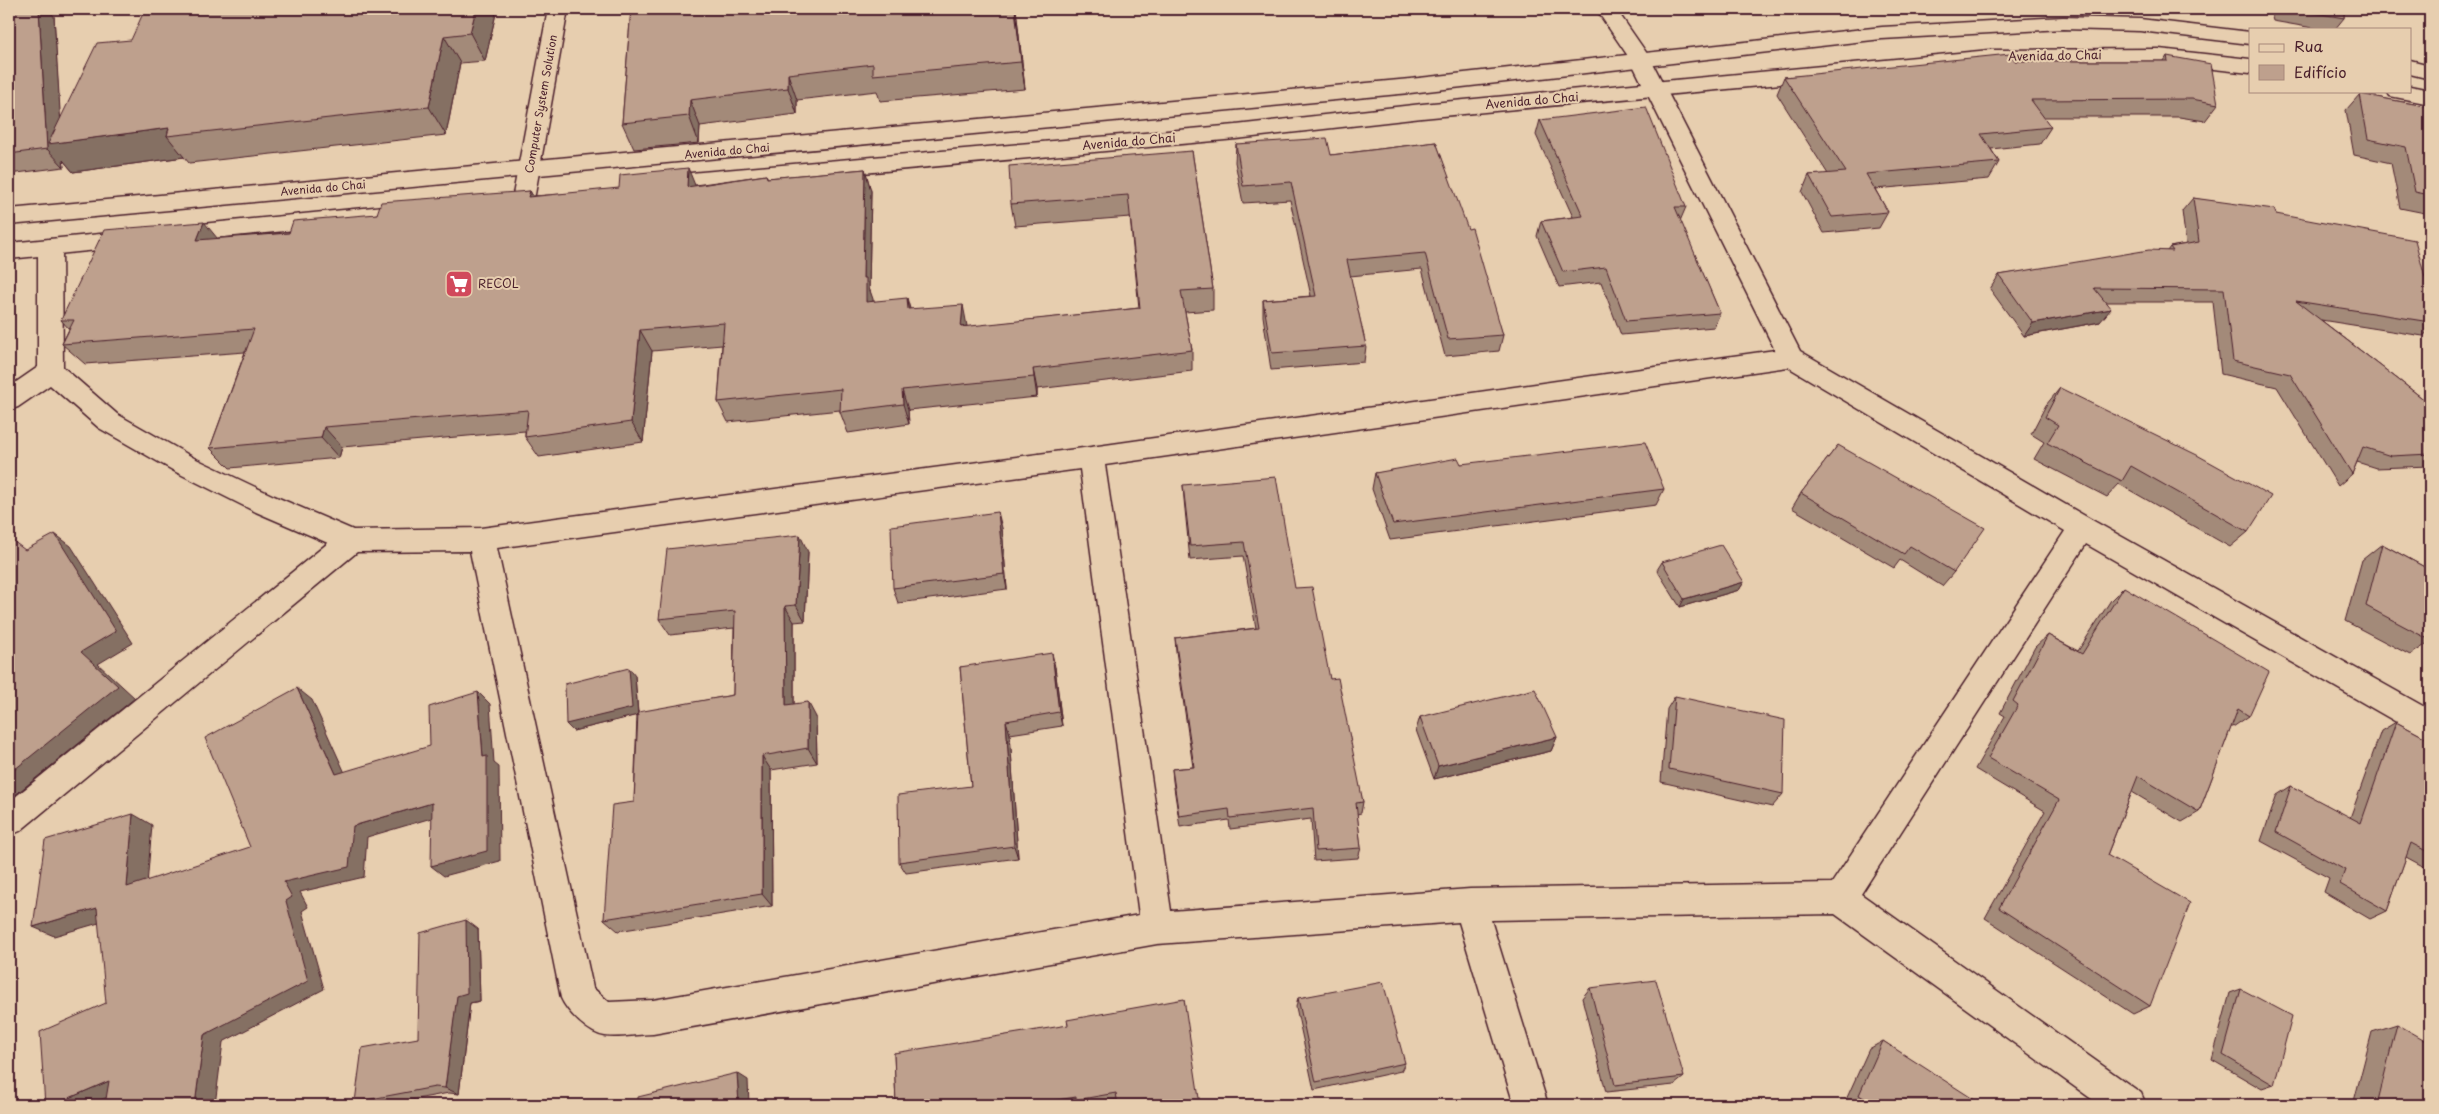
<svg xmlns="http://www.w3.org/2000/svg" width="2439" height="1114" font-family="'Playpen Sans',sans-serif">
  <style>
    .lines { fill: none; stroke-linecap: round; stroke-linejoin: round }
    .street-casing { stroke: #4a1f2b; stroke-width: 3 }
    .secondary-casing { stroke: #4a1f2b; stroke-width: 3 }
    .street { fill: #e7ceaf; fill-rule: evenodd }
    .secondary { fill: #e7ceaf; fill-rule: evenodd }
    .wall { fill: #a38a79; stroke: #4a1f2b }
    .shaded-wall { fill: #857063; stroke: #4a1f2b }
    .building { fill: #bea08d; stroke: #4a1f2b }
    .labels { text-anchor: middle; stroke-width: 4; stroke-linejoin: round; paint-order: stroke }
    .far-street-label { font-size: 11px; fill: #4a1f2b; stroke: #e7ceaf }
    .street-label { font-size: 12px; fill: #4a1f2b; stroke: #e7ceaf }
    .poi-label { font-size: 12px; fill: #4a1f2b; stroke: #e7ceaf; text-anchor: start }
  </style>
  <rect width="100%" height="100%" fill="#e7ceaf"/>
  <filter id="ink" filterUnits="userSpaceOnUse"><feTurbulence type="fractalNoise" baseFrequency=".02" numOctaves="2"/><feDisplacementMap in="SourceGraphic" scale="10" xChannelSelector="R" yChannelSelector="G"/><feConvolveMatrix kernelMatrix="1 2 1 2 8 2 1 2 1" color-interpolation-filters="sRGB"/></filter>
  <g filter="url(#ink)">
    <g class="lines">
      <g class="street-casing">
        <g id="street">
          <polygon points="548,9 568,9 534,200 531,206 523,208 515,206 512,200"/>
          <path d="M 1596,9 L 1616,9 L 1650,58 L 1800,351 L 2092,520 L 2430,710 L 2430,738 L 2419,735 L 2086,544 L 1861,894 L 2141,1093 L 2146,1105 L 2100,1105 L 1835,914 L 1491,920 L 1548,1105 L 1514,1105 L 1459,922 L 1157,944 L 653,1034 C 638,1034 620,1038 605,1036 C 589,1034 567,1012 561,998 L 470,551 L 357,552 L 20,831 L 9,836 L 9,802 L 328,543 L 256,512 L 176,472 L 99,428 L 50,385 L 18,407 L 9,410 L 9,387 L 38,367 L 38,247 L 42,241 L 50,239 L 58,241 L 62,247 L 63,367 L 117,414 L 194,458 L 274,496 L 353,530 L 481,528 L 1091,447 L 1775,350 L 1630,59 ZM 1788,367 L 2065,531 L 1832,883 L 1470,889 L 1171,911 L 1105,465 ZM 1080,469 L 1139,915 L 653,1000 L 609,1002 L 593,988 L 497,548 Z"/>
        </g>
      </g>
      <g class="secondary-casing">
        <g id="secondary">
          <polygon points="2063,17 2140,19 2250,32 2250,44 2140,31 2063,29 1882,39 1410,93 9,225 9,209 1410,79 1882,27"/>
          <polygon points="2159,49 2250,59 2250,73 2159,63 1990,64 1422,118 1236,139 656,192 648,189 645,184 648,179 656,176 1236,125 1422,104 1990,50"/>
          <polygon points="2410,60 2430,65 2430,79 2410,74"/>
          <polygon points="2410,86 2430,90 2430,104 2390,96 2387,91 2410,91"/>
          <polygon points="414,203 422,205 425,211 422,217 9,259 9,243"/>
        </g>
      </g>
      <use href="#street" class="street"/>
      <use href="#secondary" class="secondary"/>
    </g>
    <g class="wall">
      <polygon points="9,9 54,16 60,119 497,9 485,61 460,63 446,135 189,163 184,157 73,172 63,160 64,167 9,174"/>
      <polygon points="631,9 1016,9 1025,89 880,101 877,91 797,100 797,114 700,126 699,143 634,149 622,123"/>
      <polygon points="2270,9 2344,9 2344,18 2335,29 2319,29 2273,21"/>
      <polygon points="2167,56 2218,104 2205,121 2179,117 2043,117 2051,127 2040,144 1991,149 1999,162 1989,179 1875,189 1888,212 1879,228 1824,233 1802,192 1809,175 1828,174 1777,94 1784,77 2015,61 2164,61"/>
      <polygon points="2360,94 2430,107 2430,214 2400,208 2391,163 2354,155 2346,110"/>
      <polygon points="1540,120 1686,207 1680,221 1720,313 1714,327 1621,335 1601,282 1559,287 1537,236 1541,221 1573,217 1536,135"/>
      <polygon points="1436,142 1503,335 1499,351 1445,356 1422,269 1350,276 1366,346 1364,362 1271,370 1263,316 1263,300 1311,296 1290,200 1243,203 1235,162 1236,144 1331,155"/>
      <polygon points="1192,151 1213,289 1213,310 1185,312 1192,350 1192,371 1037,389 1037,397 908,410 909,424 848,433 840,412 840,410 728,422 718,402 722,345 652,351 643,442 539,457 525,437 525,431 342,447 339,458 230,468 210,448 245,352 85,364 62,344 69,329 61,320 218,238 289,233 377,214 530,191 533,196 695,185 766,175 768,178 865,169 871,191 869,288 873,301 910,309 967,327 1139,308 1130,217 1015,226 1011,204"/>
      <polygon points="2193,198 2276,214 2430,296 2430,330 2423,336 2321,320 2430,404 2430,466 2376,468 2357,462 2352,474 2338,486 2277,387 2221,374 2213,302 2105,302 2100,322 2024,336 1990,289 1999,275 2167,251 2170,247 2186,244 2182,211"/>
      <polygon points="2060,388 2248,532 2230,547 2119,484 2107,497 2034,459 2044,442 2031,434 2046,405"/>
      <polygon points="1838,445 1954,572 1942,586 1900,560 1894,568 1792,508 1801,493"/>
      <polygon points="1461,464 1664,489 1656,505 1390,540 1372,489 1375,473"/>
      <polygon points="1183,485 1295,588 1330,679 1363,802 1361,813 1357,814 1361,848 1358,858 1314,861 1311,819 1230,829 1229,820 1180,827 1173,781 1172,769 1193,767 1176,651 1175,638 1256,628 1243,556 1190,560 1184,499"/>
      <polygon points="1002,528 1007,589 898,603 893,588"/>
      <polygon points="2382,544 2430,570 2430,642 2410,655 2345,621 2362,560"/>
      <polygon points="808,552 805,621 794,622 794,704 816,717 817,763 771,770 772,906 618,931 604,919 634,802 637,715 573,731 566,724 635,676 638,713 733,695 734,628 670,635 659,619"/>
      <polygon points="1662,562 1744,582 1739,590 1680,607 1657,570"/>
      <polygon points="2124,587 2249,716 2233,727 2231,727 2199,812 2182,822 2132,792 2107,855 2150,1006 2133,1014 1985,918 2045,811 1975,769 2005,716 2000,713 2035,647 2048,635 2078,651 2111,600"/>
      <polygon points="960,667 1055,667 1062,726 1010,734 1018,858 906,873 899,862 971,786"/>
      <polygon points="1675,696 1783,794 1772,807 1661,782 1667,709"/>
      <polygon points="1420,717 1557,737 1551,751 1434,779 1416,730"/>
      <polygon points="2396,722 2430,740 2430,870 2406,857 2387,911 2370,919 2324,892 2329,878 2261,841 2277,795 2291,786 2350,818 2381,731"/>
      <polygon points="478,929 480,1001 470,1003 459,1094 449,1093 384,1105 363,1105 355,1102 418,1038"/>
      <polygon points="1590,988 1684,1077 1674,1085 1606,1092 1582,998"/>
      <polygon points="2241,989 2274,1085 2262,1089 2212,1060 2230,993"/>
      <polygon points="1298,998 1405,1063 1401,1071 1314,1090 1296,1007"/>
      <polygon points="2397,1024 2430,1105 2353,1105 2372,1032"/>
      <polygon points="1883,1041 1976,1105 1850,1105 1845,1102 1869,1049"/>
      <polygon points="894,1053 1200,1105 1117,1099 1086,1105 1078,1105 1077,1104 1067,1105 896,1105"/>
    </g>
    <g class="shaded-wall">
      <polygon points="39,9 48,9 54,16 62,142 169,128 167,136 184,157 73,172 63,160 64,167 47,149"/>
      <polygon points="476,9 497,9 485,61 470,33"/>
      <polygon points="1015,9 1016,9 1025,89 1021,62"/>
      <polygon points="444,36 460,63 446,135 429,107"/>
      <polygon points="788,74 797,100 797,114 788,88"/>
      <polygon points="690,100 700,126 699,143 689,116"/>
      <polygon points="688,168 697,190 687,187"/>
      <polygon points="865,169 871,191 869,288 873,299 873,323 866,302 863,278"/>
      <polygon points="530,191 542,213 528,197"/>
      <polygon points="204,222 222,244 197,240"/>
      <polygon points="907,298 913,319 908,309"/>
      <polygon points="963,305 967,326 961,327"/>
      <polygon points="2111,309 2100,322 2024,336 2033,323"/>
      <polygon points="640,330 652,351 643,442 631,422"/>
      <polygon points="1033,369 1037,389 1037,397 1034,377"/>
      <polygon points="902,390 908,410 909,424 903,404"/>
      <polygon points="324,427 342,447 339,458 321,438"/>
      <polygon points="998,512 1002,528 1007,589 1004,574"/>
      <polygon points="55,534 71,546 133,643 98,664 135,698 9,800 9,774 81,652"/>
      <polygon points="800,535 808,552 805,621 796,605"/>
      <polygon points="1744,582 1739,590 1680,607 1684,599"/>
      <polygon points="785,606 794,622 794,720 786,705"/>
      <polygon points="1052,653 1055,667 1062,726 1059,712"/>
      <polygon points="629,668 635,676 638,715 573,731 566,724"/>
      <polygon points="297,688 312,700 350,784 336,774"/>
      <polygon points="478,692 490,704 494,763 499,767 500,861 444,876 431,866 483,757"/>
      <polygon points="808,702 816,717 817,763 808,748"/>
      <polygon points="1006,721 1010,734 1018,858 1014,846"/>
      <polygon points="1557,737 1551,751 1434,779 1438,766"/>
      <polygon points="762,756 771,770 772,906 762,894"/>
      <polygon points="432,803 445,814 367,837 364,877 300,892 308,907 302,911 324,989 223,1042 215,1105 195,1105 204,1035 286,901 284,882 353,826"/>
      <polygon points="133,814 152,825 146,897 127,887"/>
      <polygon points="97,908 116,918 54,936 33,927"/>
      <polygon points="466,920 478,929 480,1001 470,1003 459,1094 445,1088"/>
      <polygon points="737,1073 748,1080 749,1105 739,1105"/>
      <polygon points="109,1081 129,1088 89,1105 53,1105"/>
    </g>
    <g class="building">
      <polygon points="9,9 39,9 47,149 9,154"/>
      <polygon points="145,9 476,9 470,33 444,36 429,107 167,136 169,128 48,144 97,43 131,40"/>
      <polygon points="631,9 1015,9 1021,62 873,75 873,64 788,74 788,88 690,100 689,116 622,123"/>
      <polygon points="2292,9 2344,9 2344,18"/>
      <polygon points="2010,54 2015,61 2168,61 2167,56 2211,64 2218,104 2192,99 2031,100 2051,127 1981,134 1999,162 1866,174 1888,212 1832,217 1809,175 1846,172 1784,77"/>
      <polygon points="2360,94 2430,107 2430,195 2415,192 2406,147 2368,139"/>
      <polygon points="1646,107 1686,207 1675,207 1720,313 1626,321 1606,267 1563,272 1541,221 1583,216 1540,120"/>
      <polygon points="1327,138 1331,155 1436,142 1468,229 1472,228 1503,335 1448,339 1425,253 1347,260 1366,346 1272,353 1263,300 1316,296 1291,182 1243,186 1236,144"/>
      <polygon points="1192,151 1213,289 1181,291 1192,350 1033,369 1034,377 902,390 903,404 840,412 841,389 718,402 724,323 640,330 631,422 525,437 528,410 324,427 321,438 210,448 254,329 62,344 74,320 61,320 104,230 204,222 197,240 289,233 293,221 377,214 381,202 530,191 528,197 619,188 620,175 688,168 687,187 766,175 767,178 865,169 863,278 866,278 866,302 907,298 908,309 963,305 961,327 1140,308 1128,195 1011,204 1009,166"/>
      <polygon points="2193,198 2274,209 2276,214 2415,240 2430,296 2430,322 2296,301 2430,404 2430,454 2391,456 2363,447 2352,474 2290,374 2233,361 2224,289 2094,288 2111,309 2033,323 1999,275 2149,250 2173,251 2170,247 2199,242"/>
      <polygon points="2060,388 2197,455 2271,496 2248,532 2131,466 2122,481 2047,443 2058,425 2045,417"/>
      <polygon points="1645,442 1664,489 1393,524 1375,473 1458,458 1461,464"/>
      <polygon points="1838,445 1985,528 1954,572 1910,546 1904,554 1801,493"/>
      <polygon points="1276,477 1295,588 1312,587 1330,679 1338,678 1363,802 1356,803 1361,848 1316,851 1313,808 1230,818 1229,809 1179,816 1172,769 1194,767 1175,638 1259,628 1244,542 1190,546 1183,485"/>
      <polygon points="998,512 1004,574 893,588 891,526"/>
      <polygon points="55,534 116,631 81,652 118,686 9,774 9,538 25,550"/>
      <polygon points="800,535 796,605 785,606 786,705 808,702 808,748 762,756 762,894 604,919 612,805 634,802 638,712 733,695 735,611 659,619 667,549"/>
      <polygon points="2382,544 2430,570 2430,640 2366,606"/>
      <polygon points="1721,545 1744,582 1684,599 1662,562"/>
      <polygon points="2124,587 2269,672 2249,716 2238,709 2199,812 2138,776 2107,855 2190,903 2150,1006 1999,908 2059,800 1988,758 2018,705 2013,701 2048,635 2082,654"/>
      <polygon points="1052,653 1059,712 1006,721 1014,846 899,862 898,795 971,786 960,667"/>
      <polygon points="629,668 632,708 566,724 565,684"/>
      <polygon points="297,688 336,774 430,746 429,707 478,692 483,757 487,756 487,851 431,866 432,803 353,826 349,867 284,882 292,897 286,901 308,981 204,1035 195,1105 105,1105 109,1081 53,1105 45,1105 40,1032 106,1003 97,908 33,927 45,840 133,814 127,887 250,847 205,738"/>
      <polygon points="1535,689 1557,737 1438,766 1420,717"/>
      <polygon points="1675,696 1785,720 1783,794 1669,769"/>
      <polygon points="2396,722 2430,740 2430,853 2411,843 2387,911 2340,884 2345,870 2276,832 2291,786 2361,823"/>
      <polygon points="466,920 467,993 457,996 445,1088 435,1087 355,1102 362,1048 418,1038 420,933"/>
      <polygon points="1656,980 1684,1077 1615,1085 1590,988"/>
      <polygon points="1383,982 1405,1063 1316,1082 1298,998"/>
      <polygon points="2241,989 2292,1016 2274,1085 2223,1055"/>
      <polygon points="1184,999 1200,1105 1118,1105 1116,1093 1076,1100 1076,1097 1025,1105 896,1105 894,1053 1068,1025 1067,1020"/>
      <polygon points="2397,1024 2430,1043 2430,1105 2377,1105"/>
      <polygon points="1883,1041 1978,1102 1976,1105 1875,1105 1859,1095"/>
      <polygon points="737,1073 739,1105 638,1105 638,1097"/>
    </g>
  </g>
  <defs>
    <g id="supermarket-square" transform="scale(1.4375)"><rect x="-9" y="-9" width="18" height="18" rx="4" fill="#d1495b" stroke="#e7ceaf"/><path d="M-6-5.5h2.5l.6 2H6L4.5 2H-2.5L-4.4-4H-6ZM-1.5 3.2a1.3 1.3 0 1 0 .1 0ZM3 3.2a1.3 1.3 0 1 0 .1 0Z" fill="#fff"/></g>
  </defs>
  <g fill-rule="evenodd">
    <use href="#supermarket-square" x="459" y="284"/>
  </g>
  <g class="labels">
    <g class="far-street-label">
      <text transform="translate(541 104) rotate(-80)" y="4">Computer System Solution</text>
      <text transform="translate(727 151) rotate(-5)" y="4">Avenida do Chai</text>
      <text transform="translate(323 188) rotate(-5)" y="4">Avenida do Chai</text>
    </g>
    <g class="street-label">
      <text transform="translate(2055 56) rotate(-1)" y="4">Avenida do Chai</text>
      <text transform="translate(1532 101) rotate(-5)" y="4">Avenida do Chai</text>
      <text transform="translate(1129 142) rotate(-5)" y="4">Avenida do Chai</text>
    </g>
    <g class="poi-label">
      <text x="478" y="288">RECOL</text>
    </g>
  </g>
  <rect width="2439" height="1114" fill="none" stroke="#e7ceaf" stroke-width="30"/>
  <rect x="15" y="15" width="2409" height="1084" fill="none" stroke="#4a1f2b" stroke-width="2" filter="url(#ink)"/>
  <rect x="2249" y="28" width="162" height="65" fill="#e7ceaf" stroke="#a8887a"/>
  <rect x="2259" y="44" width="25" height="8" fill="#e7ceaf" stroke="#a8887a"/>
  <text x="2294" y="52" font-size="15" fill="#4a1f2b">Rua</text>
  <rect x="2259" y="65" width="25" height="15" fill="#bea08d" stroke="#a8887a"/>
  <text x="2294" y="78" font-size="15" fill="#4a1f2b">Edifício</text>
</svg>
